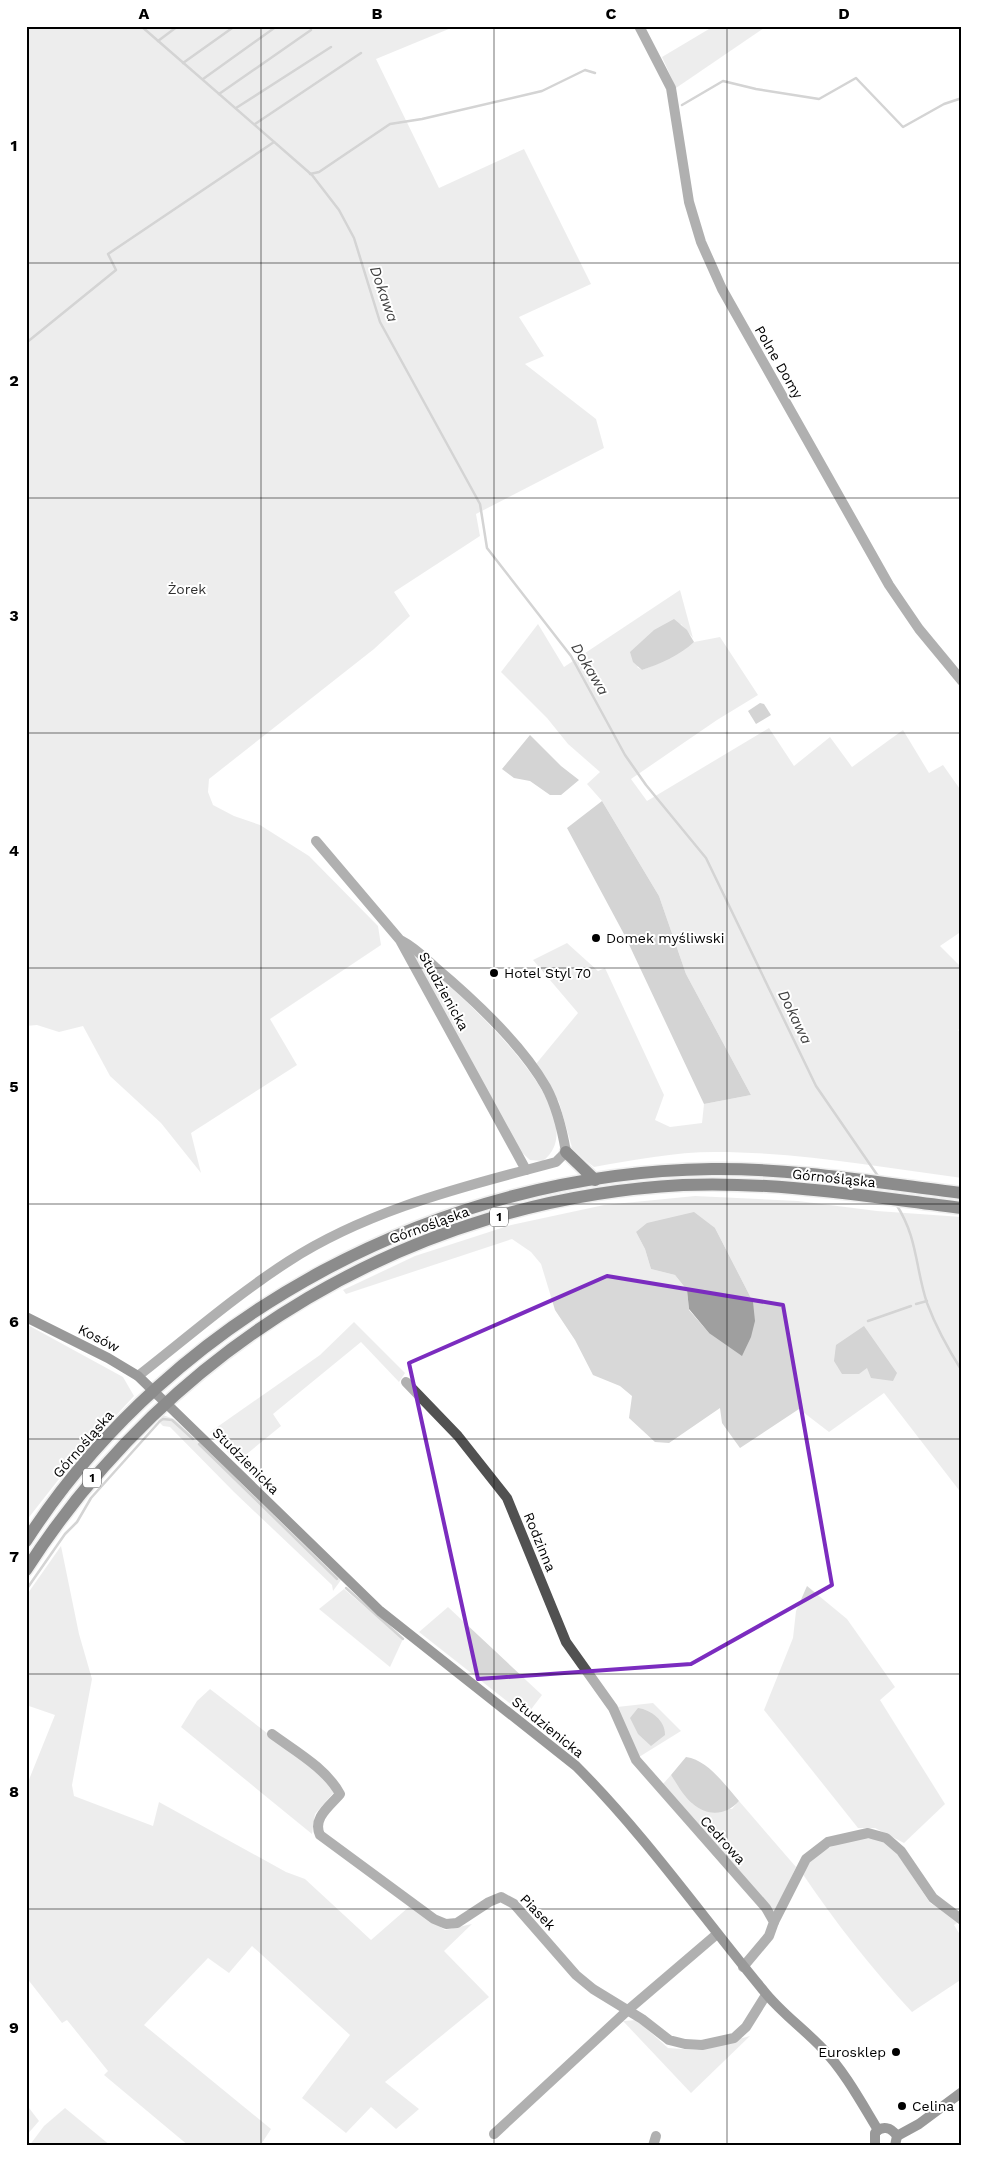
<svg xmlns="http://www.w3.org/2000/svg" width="988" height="2172" font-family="'Work Sans',sans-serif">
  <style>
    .green { fill: #d8d8d8; fill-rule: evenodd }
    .water { fill: #9f9f9f }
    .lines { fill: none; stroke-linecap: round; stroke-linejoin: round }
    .stream { stroke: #9f9f9f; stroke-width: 2.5 }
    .primary-casing { stroke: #dbdbdb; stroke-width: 15 }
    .street { stroke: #515151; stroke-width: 10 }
    .secondary { stroke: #1e1e1e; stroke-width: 10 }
    .primary { stroke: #000; stroke-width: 12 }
    .marked { fill: none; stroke: #7b2cbf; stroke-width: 4; stroke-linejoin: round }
    .grid { fill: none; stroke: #000; stroke-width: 1; stroke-opacity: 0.55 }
    .poi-dot { fill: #000; stroke: #fff; stroke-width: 2 }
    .labels { text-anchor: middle; stroke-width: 4; stroke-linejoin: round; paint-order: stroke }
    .shield { fill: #fff; stroke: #4c4c4c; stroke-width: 1 }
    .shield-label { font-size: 12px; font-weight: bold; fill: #000 }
    .street-label { font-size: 14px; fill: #000; stroke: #fff }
    .park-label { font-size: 14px; fill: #2f2f2f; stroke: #fff }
    .poi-label { font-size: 14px; fill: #000; stroke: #fff; text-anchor: start }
    .water-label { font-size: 15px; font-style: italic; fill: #404040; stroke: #fff }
    .neatline { fill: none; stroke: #000; stroke-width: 2 }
    .grid-label { font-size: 16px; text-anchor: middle; font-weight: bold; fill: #000 }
  </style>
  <rect width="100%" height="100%" fill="#fff"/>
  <g class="green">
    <polygon points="26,26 456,26 376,59 439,188 524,149 591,284 519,317 544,356 525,364 596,419 604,448 476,514 480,536 394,592 410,616 374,649 209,779 208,792 213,805 234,816 260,825 309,856 378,926 381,945 270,1019 297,1065 191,1133 201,1173 161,1123 110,1076 83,1026 59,1032 37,1025 26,1026"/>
    <polygon points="714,26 767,26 676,88 662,57"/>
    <path d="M 680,590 L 693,638 L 681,624 L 637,667 L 642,670 L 662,662 L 694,642 L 720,637 L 758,695 L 717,720 L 631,779 L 647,801 L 769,728 L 794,766 L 830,737 L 852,767 L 903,730 L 929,773 L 943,765 L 962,792 L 962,931 L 940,946 L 962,968 L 962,1027 L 958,1030 L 962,1034 L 962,1178 C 880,1167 798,1152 715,1152 C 675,1152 633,1160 594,1167 L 573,1151 L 559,1102 L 536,1064 L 578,1013 L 533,960 L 567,943 L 598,971 L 605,968 L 664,1095 L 655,1120 L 670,1127 L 702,1123 L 704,1104 L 751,1095 L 686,974 L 659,896 L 602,801 L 587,784 L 600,772 L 568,744 L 547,718 L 501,672 L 538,624 L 564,667 Z"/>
    <path d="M 413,954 C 447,983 603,1114 543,1161 L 530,1160 L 520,1151 Z"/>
    <path d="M 695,1196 L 798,1201 L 877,1211 L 962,1217 L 962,1494 L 884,1393 L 829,1432 L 799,1409 L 740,1448 L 722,1423 L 720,1408 L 669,1443 L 655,1442 L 629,1418 L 632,1396 L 620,1386 L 593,1375 L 575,1340 L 555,1310 L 541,1264 L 531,1252 L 512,1239 L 346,1294 L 343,1290 L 415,1256 L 511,1225 L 604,1205 ZM 715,1228 L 753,1302 L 709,1333 L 689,1310 L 687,1290 L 675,1275 L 651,1269 L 645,1249 L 636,1232 Z"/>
    <polygon points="354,1322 405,1373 399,1382 361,1342 273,1414 281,1426 237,1462 210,1432 320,1355"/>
    <polygon points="26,1324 123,1377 134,1396 70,1465 26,1521"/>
    <polygon points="163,1415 174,1419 185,1429 341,1580 333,1591 332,1585 234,1492 170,1427 163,1426 156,1419"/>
    <polygon points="61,1546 79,1634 92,1679 72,1785 74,1796 153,1826 159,1802 286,1872 305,1879 371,1940 410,1906 445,1930 472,1924 444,1951 489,1997 385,2082 419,2109 396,2129 371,2107 346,2133 302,2098 350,2035 252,1946 229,1973 208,1958 144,2025 271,2129 260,2146 189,2146 104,2075 108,2071 67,2020 62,2023 26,1977 26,1787 55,1715 26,1705 26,1596"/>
    <polygon points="807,1586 847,1619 895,1687 880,1700 945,1804 904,1843 875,1828 858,1828 764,1710 793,1638 796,1611"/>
    <polygon points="344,1589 403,1639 390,1667 319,1609"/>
    <polygon points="448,1607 542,1695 526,1716 419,1632"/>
    <polygon points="210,1689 325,1778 335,1791 315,1814 312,1834 181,1727 197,1701"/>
    <polygon points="653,1703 681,1731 639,1757 617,1707"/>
    <polygon points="671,1775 693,1804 732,1809 739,1801 796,1867 775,1912 662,1785"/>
    <path d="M 866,1838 L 882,1840 L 899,1856 L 930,1903 L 960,1921 L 954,1925 L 962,1938 L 962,1979 L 912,2012 C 872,1969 835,1922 802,1873 C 817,1846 838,1844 866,1838 Z"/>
    <polygon points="637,2020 668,2048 697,2050 750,2036 691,2093 623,2021"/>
    <polygon points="26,2104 39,2121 26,2136"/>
    <polygon points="65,2108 111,2146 29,2146 44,2126"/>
  </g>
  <g class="water">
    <path d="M 674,619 L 687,630 L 694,642 C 680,655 660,664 642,670 L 633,662 L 630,652 L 654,630 Z"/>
    <polygon points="760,703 764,704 771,715 756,724 748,711"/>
    <polygon points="530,735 561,766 579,780 561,795 550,795 530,781 514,778 502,769"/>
    <polygon points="602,801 659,896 686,974 751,1095 704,1104 625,936 567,828"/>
    <polygon points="694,1212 715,1228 753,1302 755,1321 751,1337 742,1356 709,1333 689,1309 687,1290 675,1275 651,1269 645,1249 636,1232 647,1223"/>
    <polygon points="864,1326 897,1373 893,1381 871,1378 867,1368 859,1374 842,1374 834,1361 836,1345"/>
    <path d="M 638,1708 C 651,1710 665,1720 665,1735 L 651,1746 L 638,1734 L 630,1718 Z"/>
    <path d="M 686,1757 C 708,1760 725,1785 739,1801 C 727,1815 708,1817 693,1804 C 684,1797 677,1784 671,1775 Z"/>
  </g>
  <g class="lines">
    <g class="stream">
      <polyline points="141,26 312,175 339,210 354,238 380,322 480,504 487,548 571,656 625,755 646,785 706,858 816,1086 880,1179"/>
      <polyline points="158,41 178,26"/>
      <polyline points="183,63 235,26"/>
      <polyline points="203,79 277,26"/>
      <polyline points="219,94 311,30"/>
      <polyline points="682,105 723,81 756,89 819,99 856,78 903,127 944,104 962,98"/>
      <polyline points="236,108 331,47"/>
      <polyline points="255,124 361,53"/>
      <polyline points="310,174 319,172 390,124 422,119 542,91 585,70 595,73"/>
      <polyline points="26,343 116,270 108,254 274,142"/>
      <path d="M 896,1204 C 918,1238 915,1267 927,1303 C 936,1327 948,1349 962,1371"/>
      <polyline points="916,1304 927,1301"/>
      <polyline points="868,1321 911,1306"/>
      <polyline points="199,1444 337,1579"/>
      <polyline points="346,1588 403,1639"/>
      <polyline points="26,1590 65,1534 77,1522 91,1498 160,1421 163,1419 172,1420 193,1439"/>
    </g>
    <g class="primary-casing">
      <g id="primary">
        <polyline points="566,1152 595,1180"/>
        <path d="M 26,1541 C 173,1313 443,1172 712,1169 C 796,1168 879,1183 962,1193"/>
        <path d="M 26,1570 C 171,1344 414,1199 683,1185 C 776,1181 870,1197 962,1208"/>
      </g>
    </g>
    <g class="street">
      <polyline points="639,26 671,88 689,202 701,242 722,289 889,585 919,629 962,681"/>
      <path d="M 402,941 C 414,947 425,958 435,967 C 473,999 521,1043 546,1087 C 557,1107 562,1129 566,1152 L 556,1162 L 526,1170"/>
      <path d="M 138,1376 C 188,1337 236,1295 289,1261 C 360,1215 446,1191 526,1170 L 400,940 L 316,841"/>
      <polyline points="406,1382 458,1436 507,1498 566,1642 613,1708 636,1760 766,1908 774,1922 769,1936 743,1967"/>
      <path d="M 272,1734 C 295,1751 326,1768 340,1794 C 330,1806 312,1818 320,1835 L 434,1919 L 446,1924 L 457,1923 L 489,1902 L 501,1897 L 514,1904 L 576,1975 L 593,1989 L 642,2019 L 669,2040 L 685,2044 L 702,2045 L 734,2038 L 746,2027 L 766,1995"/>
      <polyline points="774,1922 806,1859 828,1842 868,1833 886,1838 901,1851 933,1898 962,1920"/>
      <polyline points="494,2134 628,2010 717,1934"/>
      <polyline points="653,2146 656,2136"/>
    </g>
    <g class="secondary">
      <path d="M 26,1317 L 108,1358 L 138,1376 L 380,1611 L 576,1766 C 645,1835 701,1915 763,1990 C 780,2012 803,2028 822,2048 C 845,2072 861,2102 878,2130"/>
      <polyline points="897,2136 919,2124 962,2092"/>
      <path d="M 875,2146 L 875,2133 C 882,2125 891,2127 897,2136 L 895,2146"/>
    </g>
    <use href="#primary" class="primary"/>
  </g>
  <path d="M0 0H988V2172H0ZM 607,1276 L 783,1305 L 832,1585 L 691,1664 L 478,1679 L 409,1363 Z" fill="#fff" fill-opacity=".55" fill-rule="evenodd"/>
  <path class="marked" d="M 607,1276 L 783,1305 L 832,1585 L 691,1664 L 478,1679 L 409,1363 Z"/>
  <path class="grid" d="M 261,26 L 261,2146M 494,26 L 494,2146M 727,26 L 727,2146M 26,263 L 962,263M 26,498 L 962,498M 26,733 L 962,733M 26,968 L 962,968M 26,1204 L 962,1204M 26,1439 L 962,1439M 26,1674 L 962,1674M 26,1909 L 962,1909"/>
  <g class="poi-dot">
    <circle cx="596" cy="938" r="5"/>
    <circle cx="494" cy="973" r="5"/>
    <circle cx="896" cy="2052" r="5"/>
    <circle cx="902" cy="2106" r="5"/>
  </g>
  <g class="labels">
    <g class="shield">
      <rect x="490" y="1207.5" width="18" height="19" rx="4"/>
      <rect x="83" y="1468.5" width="18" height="19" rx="4"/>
    </g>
    <g class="shield-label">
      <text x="499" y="1221">1</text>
      <text x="92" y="1482">1</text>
    </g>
    <g class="street-label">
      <text transform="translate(779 362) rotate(60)" y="5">Polne Domy</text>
      <text transform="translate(444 991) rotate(61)" y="5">Studzienicka</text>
      <text transform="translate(834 1178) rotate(6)" y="5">Górnośląska</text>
      <text transform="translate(429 1225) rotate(-20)" y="5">Górnośląska</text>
      <text transform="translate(99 1338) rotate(27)" y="5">Kosów</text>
      <text transform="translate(83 1444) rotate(-49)" y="5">Górnośląska</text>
      <text transform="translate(246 1461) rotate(45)" y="5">Studzienicka</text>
      <text transform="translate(540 1542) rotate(68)" y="5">Rodzinna</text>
      <text transform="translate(548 1727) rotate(39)" y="5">Studzienicka</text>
      <text transform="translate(723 1840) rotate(48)" y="5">Cedrowa</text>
      <text transform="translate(538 1912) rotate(46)" y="5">Piasek</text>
    </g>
    <g class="park-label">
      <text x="187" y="594">Żorek</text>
    </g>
    <g class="poi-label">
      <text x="606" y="943">Domek myśliwski</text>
      <text x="504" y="978">Hotel Styl 70</text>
      <text x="886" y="2057" text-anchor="end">Eurosklep</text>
      <text x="912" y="2111">Celina</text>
    </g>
    <g class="water-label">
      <text transform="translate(384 294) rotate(71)" y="5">Dokawa</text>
      <text transform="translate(590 669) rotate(59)" y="5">Dokawa</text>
      <text transform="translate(795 1017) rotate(64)" y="5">Dokawa</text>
    </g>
  </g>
  <rect width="988" height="2172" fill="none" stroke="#ffffff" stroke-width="55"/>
  <rect x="28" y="28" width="932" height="2116" class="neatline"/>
  <g class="grid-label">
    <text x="144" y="19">A</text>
    <text x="377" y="19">B</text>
    <text x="611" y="19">C</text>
    <text x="844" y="19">D</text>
    <text x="14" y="151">1</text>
    <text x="14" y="386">2</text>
    <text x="14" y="621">3</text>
    <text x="14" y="856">4</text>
    <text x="14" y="1092">5</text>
    <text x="14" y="1327">6</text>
    <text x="14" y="1562">7</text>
    <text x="14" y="1797">8</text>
    <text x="14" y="2033">9</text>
  </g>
</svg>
